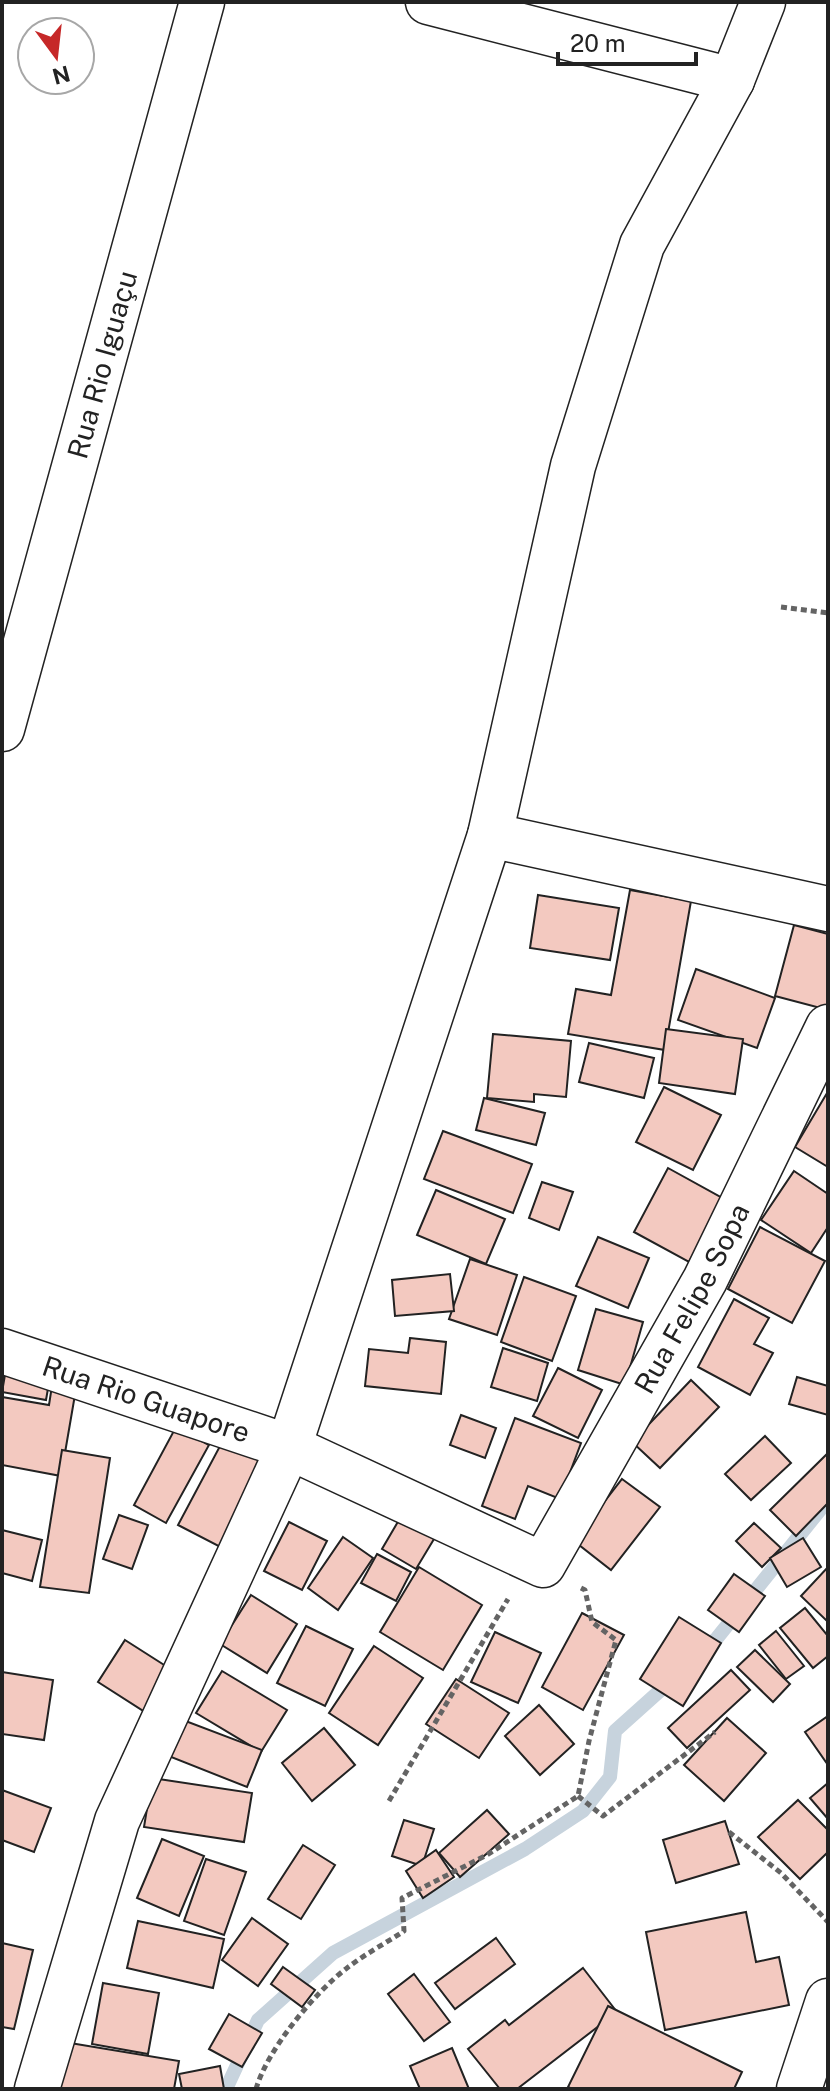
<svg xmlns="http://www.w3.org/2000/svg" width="830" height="2091" font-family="'Public Sans',sans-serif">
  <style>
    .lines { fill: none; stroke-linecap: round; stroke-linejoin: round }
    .stream { stroke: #c7d3dd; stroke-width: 14 }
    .building { fill: #f3c9c0; stroke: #222; stroke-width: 2 }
    .minor-casing { stroke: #222; stroke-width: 47 }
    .path { stroke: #646464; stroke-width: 5; stroke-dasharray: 6 4; stroke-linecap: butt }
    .minor { stroke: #fff; stroke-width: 44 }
    .labels { text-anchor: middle; stroke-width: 6; stroke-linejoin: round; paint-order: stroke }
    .street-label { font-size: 28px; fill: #222; stroke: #fff }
  </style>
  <rect width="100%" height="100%" fill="#fff"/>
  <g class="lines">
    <g class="stream">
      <polyline points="703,1652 717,1638 828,1500"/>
      <polyline points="226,2089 258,2020 333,1953 525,1849 583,1811 610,1777 615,1731 673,1679"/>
    </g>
  </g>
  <g class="building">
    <polygon points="630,890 691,901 665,1050 568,1034 576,989 611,995"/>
    <polygon points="538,895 619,908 610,960 530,948"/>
    <polygon points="794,925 828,934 828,1010 775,996"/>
    <polygon points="696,969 775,998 757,1048 678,1020"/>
    <polygon points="666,1029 743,1039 735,1094 659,1083"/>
    <polygon points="493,1034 571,1041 566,1097 534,1094 534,1102 487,1098"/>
    <polygon points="589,1043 654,1058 644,1098 579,1082"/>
    <polygon points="664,1087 721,1115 693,1170 636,1142"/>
    <polygon points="827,1093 828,1094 828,1167 795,1147"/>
    <polygon points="484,1098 545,1113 536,1145 476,1130"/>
    <polygon points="443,1131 532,1164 513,1213 424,1179"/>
    <polygon points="668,1168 724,1199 689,1262 634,1232"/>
    <polygon points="794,1171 828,1194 828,1227 811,1253 761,1220"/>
    <polygon points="542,1182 573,1192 559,1230 529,1218"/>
    <polygon points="436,1190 505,1219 486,1264 417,1235"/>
    <polygon points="760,1227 825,1261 792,1323 728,1289"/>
    <polygon points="598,1237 649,1258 628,1308 576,1286"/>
    <polygon points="470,1259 517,1275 497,1335 449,1319"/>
    <polygon points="450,1274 454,1311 395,1316 392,1280"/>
    <polygon points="524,1277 576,1296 552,1361 501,1342"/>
    <polygon points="734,1299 769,1318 754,1344 773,1353 750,1395 698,1367"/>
    <polygon points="596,1309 643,1322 625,1385 578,1370"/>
    <polygon points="410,1338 446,1342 441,1394 365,1386 369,1349 408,1353"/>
    <polygon points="503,1348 548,1363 537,1401 491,1387"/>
    <polygon points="558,1368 602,1390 578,1438 533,1416"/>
    <polygon points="6,1369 50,1377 46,1400 2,1392"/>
    <polygon points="797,1377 828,1386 828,1415 789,1404"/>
    <polygon points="53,1379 77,1383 61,1476 2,1465 2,1397 49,1405"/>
    <polygon points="691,1380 719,1407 660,1468 632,1442"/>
    <polygon points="461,1415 496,1428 485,1458 450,1445"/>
    <polygon points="515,1418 581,1443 560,1499 528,1486 515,1519 482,1506"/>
    <polygon points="176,1427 209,1445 166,1523 134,1505"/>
    <polygon points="228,1431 279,1458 230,1552 178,1525"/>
    <polygon points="765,1436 791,1463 751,1500 725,1474"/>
    <polygon points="62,1450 110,1458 89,1593 40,1587"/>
    <polygon points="828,1453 828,1503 796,1536 770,1510"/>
    <polygon points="622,1479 660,1507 611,1570 574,1541"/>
    <polygon points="406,1508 440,1529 416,1569 382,1549"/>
    <polygon points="119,1515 148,1525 132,1569 103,1559"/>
    <polygon points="289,1522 327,1541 302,1590 264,1571"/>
    <polygon points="754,1523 781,1548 762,1567 736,1541"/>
    <polygon points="2,1530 42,1540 32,1581 2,1573"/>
    <polygon points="343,1537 373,1558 338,1610 308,1588"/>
    <polygon points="803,1538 821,1567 787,1587 770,1558"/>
    <polygon points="377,1554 411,1572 396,1601 361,1583"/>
    <polygon points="419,1567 482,1605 443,1670 380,1632"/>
    <polygon points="828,1567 828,1622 801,1596"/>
    <polygon points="734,1574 765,1596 739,1632 708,1610"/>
    <polygon points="251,1595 297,1624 267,1673 220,1644"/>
    <polygon points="805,1608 828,1636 828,1656 813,1668 780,1628"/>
    <polygon points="582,1613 624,1635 583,1710 542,1687"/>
    <polygon points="679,1617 721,1643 683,1706 640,1679"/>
    <polygon points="306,1626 353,1649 325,1706 277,1683"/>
    <polygon points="776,1631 804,1666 786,1679 759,1645"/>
    <polygon points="495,1632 541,1653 518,1703 471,1682"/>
    <polygon points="125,1640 172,1670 145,1712 98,1682"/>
    <polygon points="374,1646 423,1678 378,1745 329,1713"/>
    <polygon points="755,1650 790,1684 773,1702 737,1667"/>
    <polygon points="731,1670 750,1690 687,1748 668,1728"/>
    <polygon points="222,1671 287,1710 261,1752 196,1713"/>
    <polygon points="2,1672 53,1680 44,1740 2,1734"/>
    <polygon points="456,1679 509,1713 479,1758 426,1724"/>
    <polygon points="539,1705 574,1744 540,1775 505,1736"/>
    <polygon points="828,1716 828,1765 805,1732"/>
    <polygon points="175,1717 262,1750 247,1787 161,1753"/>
    <polygon points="727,1718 766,1753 724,1801 684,1765"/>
    <polygon points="324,1728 355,1765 312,1801 282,1763"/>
    <polygon points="152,1778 252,1793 244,1842 144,1827"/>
    <polygon points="828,1783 828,1819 810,1798"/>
    <polygon points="2,1790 51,1808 34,1852 2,1840"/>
    <polygon points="798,1800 828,1830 828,1852 800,1879 758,1837"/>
    <polygon points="487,1810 509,1834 460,1877 439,1853"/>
    <polygon points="404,1820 434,1829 422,1866 392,1856"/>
    <polygon points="725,1821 739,1864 676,1883 663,1840"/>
    <polygon points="162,1839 204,1856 179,1916 137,1898"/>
    <polygon points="303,1845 335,1865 301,1919 268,1899"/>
    <polygon points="436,1850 454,1877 423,1898 406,1871"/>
    <polygon points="206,1859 246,1872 224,1935 184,1921"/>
    <polygon points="746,1912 756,1962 779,1957 789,2005 665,2030 646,1932"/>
    <polygon points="252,1918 288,1944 258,1986 222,1960"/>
    <polygon points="138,1921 224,1939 213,1988 127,1968"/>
    <polygon points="496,1938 515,1964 455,2009 435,1983"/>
    <polygon points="2,1943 33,1950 14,2029 2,2027"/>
    <polygon points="283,1967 315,1990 302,2007 271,1984"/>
    <polygon points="583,1968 617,2012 517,2089 500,2089 468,2049 505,2020 509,2025"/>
    <polygon points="414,1974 450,2022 424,2041 388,1994"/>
    <polygon points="103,1983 159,1993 148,2054 92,2044"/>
    <polygon points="608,2006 742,2072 734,2089 572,2089 568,2087"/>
    <polygon points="229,2014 262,2033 242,2067 209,2049"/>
    <polygon points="52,2040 179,2061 174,2089 44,2089"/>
    <polygon points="452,2048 469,2089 420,2089 410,2066"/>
    <polygon points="220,2066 224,2089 182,2089 179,2074"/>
  </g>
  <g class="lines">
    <g class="minor-casing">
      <g id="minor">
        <polyline points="428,2 732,80"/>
        <path id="s1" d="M 2,729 L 202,2"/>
        <polyline points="490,835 828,909"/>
        <path id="s2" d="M 2,1351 L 289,1447 L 543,1565 L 705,1280 L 828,1027"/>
        <polyline points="37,2089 117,1821 289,1447 490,835 573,466 642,245 732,80 763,2"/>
        <polyline points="799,2089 828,2001"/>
      </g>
    </g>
    <g class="path">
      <polyline points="781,607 828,613"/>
      <polyline points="578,1796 603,1816 715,1732"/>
      <polyline points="389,1801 508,1599"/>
      <polyline points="729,1832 781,1873 828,1922"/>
      <path d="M 256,2089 C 267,2050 315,1992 347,1968 C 365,1954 386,1943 404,1931 L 402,1898 L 487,1855 L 578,1796 L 589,1741 L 616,1640 L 592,1622 L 585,1590 L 581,1588"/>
    </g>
    <use href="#minor" class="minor"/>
  </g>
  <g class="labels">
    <g class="street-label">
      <text dy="10" stroke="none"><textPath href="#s1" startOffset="378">Rua Rio Iguaçu</textPath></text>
      <text dy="10" stroke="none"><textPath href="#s2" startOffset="888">Rua Felipe Sopa</textPath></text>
      <text dy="10" stroke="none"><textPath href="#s2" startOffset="152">Rua Rio Guapore</textPath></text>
    </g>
  </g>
  <rect width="830" height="2091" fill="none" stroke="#222222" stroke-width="8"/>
  <g transform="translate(56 56) rotate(165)"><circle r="38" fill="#ffffff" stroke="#a7a7a7" stroke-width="2"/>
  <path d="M0-6L14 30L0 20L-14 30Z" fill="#c62828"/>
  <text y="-12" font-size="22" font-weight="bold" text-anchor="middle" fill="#222222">N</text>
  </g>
  <path d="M558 52v12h138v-12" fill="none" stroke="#222222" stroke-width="4"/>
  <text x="570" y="52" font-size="24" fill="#222222" stroke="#ffffff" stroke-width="6" paint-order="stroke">20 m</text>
</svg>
